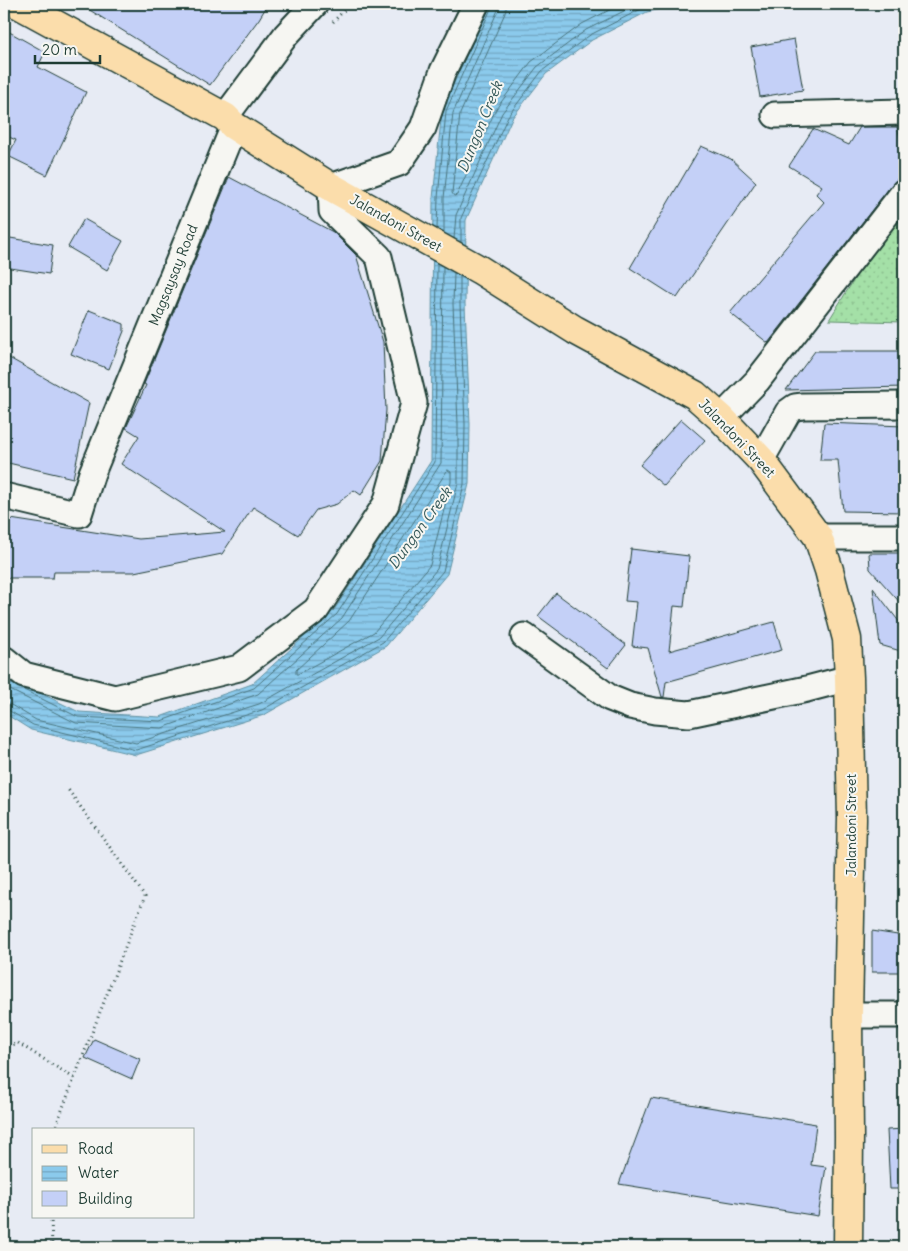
<svg xmlns="http://www.w3.org/2000/svg" width="908" height="1251" font-family="Delius,sans-serif">
  <style>
    .grass { fill: url(#grass-dots); stroke: #628e6e }
    .water { fill: url(#water-rules); stroke: #6092a2 }
    .lines { fill: none; stroke-linecap: round; stroke-linejoin: round }
    .shore { stroke: #4a757e; stroke-width: 1 }
    .building { fill: #c4d0f7; stroke: #1f3d34 }
    .minor-casing { stroke: #1f3d34; stroke-width: 29 }
    .major-casing { stroke: #1f3d34; stroke-width: 31 }
    .path { stroke: #1f3d34; stroke-width: 3; stroke-dasharray: 1 4; stroke-linecap: butt }
    .minor { stroke: #f6f6f2; stroke-width: 25 }
    .major { stroke: #fbddab; stroke-width: 28 }
    .labels { text-anchor: middle; stroke-width: 4; stroke-linejoin: round; paint-order: stroke }
    .street-label { font-size: 14px; fill: #1f3d34; stroke: #f6f6f2 }
    .water-label { font-size: 15px; font-style: italic; fill: #355959; stroke: #f6f6f2 }
  </style>
  <defs>
    <pattern id="grass-dots" width="8" height="8" patternUnits="userSpaceOnUse" patternTransform="scale(1.25)"><rect width="8" height="8" fill="#a4e0a7"/><path d="M2 2h.1M6 6h.1" fill="none" stroke="#8dc190" stroke-width="1.8" stroke-linecap="round"/></pattern>
    <pattern id="water-rules" width="6" height="5" patternUnits="userSpaceOnUse" patternTransform="scale(1.25)"><rect width="6" height="5" fill="#8bcaec"/><path d="M0 2.5h6" fill="none" stroke="#71a5c0"/></pattern>
  </defs>
  <rect width="100%" height="100%" fill="#e7ebf4"/>
  <filter id="ink" filterUnits="userSpaceOnUse"><feTurbulence type="fractalNoise" baseFrequency=".02" numOctaves="2"/><feDisplacementMap in="SourceGraphic" scale="10" xChannelSelector="R" yChannelSelector="G"/><feConvolveMatrix kernelMatrix="1 2 1 2 8 2 1 2 1" color-interpolation-filters="sRGB"/></filter>
  <g filter="url(#ink)">
    <polygon class="grass" points="902,202 904,202 904,322 829,320"/>
    <polygon class="water" points="489,4 685,4 647,12 592,40 546,74 512,118 466,220 465,304 470,424 469,484 447,574 386,646 264,715 136,755 31,730 4,713 4,675 79,712 160,717 252,684 334,610 431,461 433,198 442,110"/>
    <g class="lines">
      <g class="shore">
        <polyline points="507,4 505,13 460,114 452,193 454,196 457,195 496,109 531,62 582,24 621,4"/>
        <polyline points="437,229 438,198 446,111 493,4"/>
        <polyline points="444,233 444,198 453,113 498,10 499,4"/>
        <polyline points="454,239 456,215 502,113 537,67 586,30 638,4"/>
        <polyline points="461,242 461,218 508,116 542,71 590,35 645,7 661,4"/>
        <polygon points="448,470 451,472 451,482 430,565 374,632 298,674 296,674 296,670 349,621"/>
        <polyline points="4,680 78,717 161,721 254,688 337,614 435,462 437,263"/>
        <polyline points="4,687 76,723 162,728 258,694 342,618 441,463 443,267"/>
        <polyline points="4,703 11,705 36,720 136,743 259,704 379,637 437,569 458,483 458,424 453,304 454,273"/>
        <polyline points="4,709 8,710 33,725 136,750 262,710 383,642 443,571 464,484 465,424 460,304 460,276"/>
      </g>
    </g>
    <g class="building">
      <polygon points="80,4 268,4 259,19 210,85"/>
      <polygon points="4,29 45,52 38,67 86,92 47,175 8,156 16,140 4,135"/>
      <polygon points="794,39 803,90 760,97 751,47"/>
      <polygon points="860,127 897,127 904,151 904,175 902,178 893,183 768,343 730,313 824,202 816,194 822,186 789,166 813,129 849,145"/>
      <polygon points="701,146 731,159 756,182 677,298 630,268"/>
      <polygon points="229,177 333,232 356,255 383,342 386,410 382,461 361,495 354,490 337,504 316,510 298,535 253,507 222,554 134,572 54,572 53,578 4,578 4,518 139,539 225,532 121,464 139,436 126,428 146,385 144,384"/>
      <polygon points="84,219 123,241 107,270 68,247"/>
      <polygon points="4,237 53,245 49,274 4,267"/>
      <polygon points="89,310 124,324 124,331 109,369 71,354"/>
      <polygon points="815,351 904,351 904,387 786,390"/>
      <polygon points="4,355 89,403 73,478 4,462"/>
      <polygon points="681,419 705,440 664,486 640,465"/>
      <polygon points="824,423 904,426 904,512 843,511 838,460 820,460"/>
      <polygon points="631,549 689,556 684,607 674,606 669,651 774,622 782,650 666,682 664,697 662,697 648,648 632,646 637,602 625,601"/>
      <polygon points="869,553 904,553 904,607 870,569"/>
      <polygon points="873,588 904,628 904,652 880,645"/>
      <polygon points="556,593 626,645 608,668 538,616"/>
      <polygon points="872,931 904,936 904,972 872,972"/>
      <polygon points="94,1039 140,1059 132,1079 85,1058"/>
      <polygon points="651,1098 816,1124 811,1165 826,1167 818,1216 619,1184"/>
      <polygon points="904,1129 904,1189 890,1189 887,1130"/>
    </g>
    <g class="lines">
      <g class="minor-casing">
        <g id="minor">
          <polyline points="775,115 904,112"/>
          <polyline points="225,117 286,35 315,4"/>
          <polyline points="721,418 757,381 904,192"/>
          <polyline points="761,460 788,412 795,407 803,406 904,405"/>
          <polyline points="4,496 79,514 92,473 234,126"/>
          <polyline points="818,537 904,537"/>
          <polyline points="524,636 610,698 630,706 655,711 689,714 807,689 849,678"/>
          <polyline points="4,659 24,675 115,698 239,668 316,610 386,504 414,403 379,257 332,211 331,187 399,163 423,128 443,71 476,4"/>
          <polyline points="848,1015 904,1015"/>
        </g>
      </g>
      <g class="major-casing">
        <polyline id="major" points="18,4 225,117 234,126 331,187 480,270 575,330 695,395 721,418 761,460 818,537 829,570 847,639 849,678 852,818 848,1015 849,1137 848,1247"/>
      </g>
      <g class="path">
        <polyline points="333,22 350,4"/>
        <polyline points="4,1048 18,1043 74,1078"/>
        <polyline points="56,1130 57,1123 145,896 67,788"/>
        <polyline points="51,1217 52,1247"/>
      </g>
      <use href="#minor" class="minor"/>
      <use href="#major" class="major"/>
    </g>
  </g>
  <g class="labels">
    <g class="street-label">
      <text transform="translate(396 223) rotate(29)" y="5">Jalandoni Street</text>
      <text transform="translate(173 275) rotate(-68)" y="5">Magsaysay Road</text>
      <text transform="translate(737 438) rotate(46)" y="5">Jalandoni Street</text>
      <text transform="translate(851 825) rotate(-90)" y="5">Jalandoni Street</text>
    </g>
    <g class="water-label">
      <text transform="translate(480 127) rotate(-68)" y="5">Dungon Creek</text>
      <text transform="translate(420 528) rotate(-54)" y="5">Dungon Creek</text>
    </g>
  </g>
  <rect width="908" height="1251" fill="none" stroke="#f6f6f2" stroke-width="20"/>
  <rect x="10" y="10" width="888" height="1231" fill="none" stroke="#1f3d34" stroke-width="2" filter="url(#ink)"/>
  <rect x="32" y="1128" width="162" height="90" fill="#f6f6f2" stroke="#a0aca6"/>
  <rect x="42" y="1145" width="25" height="8" fill="#fbddab" stroke="#a0aca6"/>
  <text x="78" y="1154" font-size="15" fill="#1f3d34">Road</text>
  <rect x="42" y="1166" width="25" height="15" fill="url(#water-rules)" stroke="#a0aca6"/>
  <text x="78" y="1178" font-size="15" fill="#1f3d34">Water</text>
  <rect x="42" y="1191" width="25" height="15" fill="#c4d0f7" stroke="#a0aca6"/>
  <text x="78" y="1204" font-size="15" fill="#1f3d34">Building</text>
  <path d="M35 55v8h65v-8" fill="none" stroke="#1f3d34" stroke-width="2.5"/>
  <text x="42" y="55" font-size="15" fill="#1f3d34" stroke="#f6f6f2" stroke-width="4" paint-order="stroke">20 m</text>
</svg>
